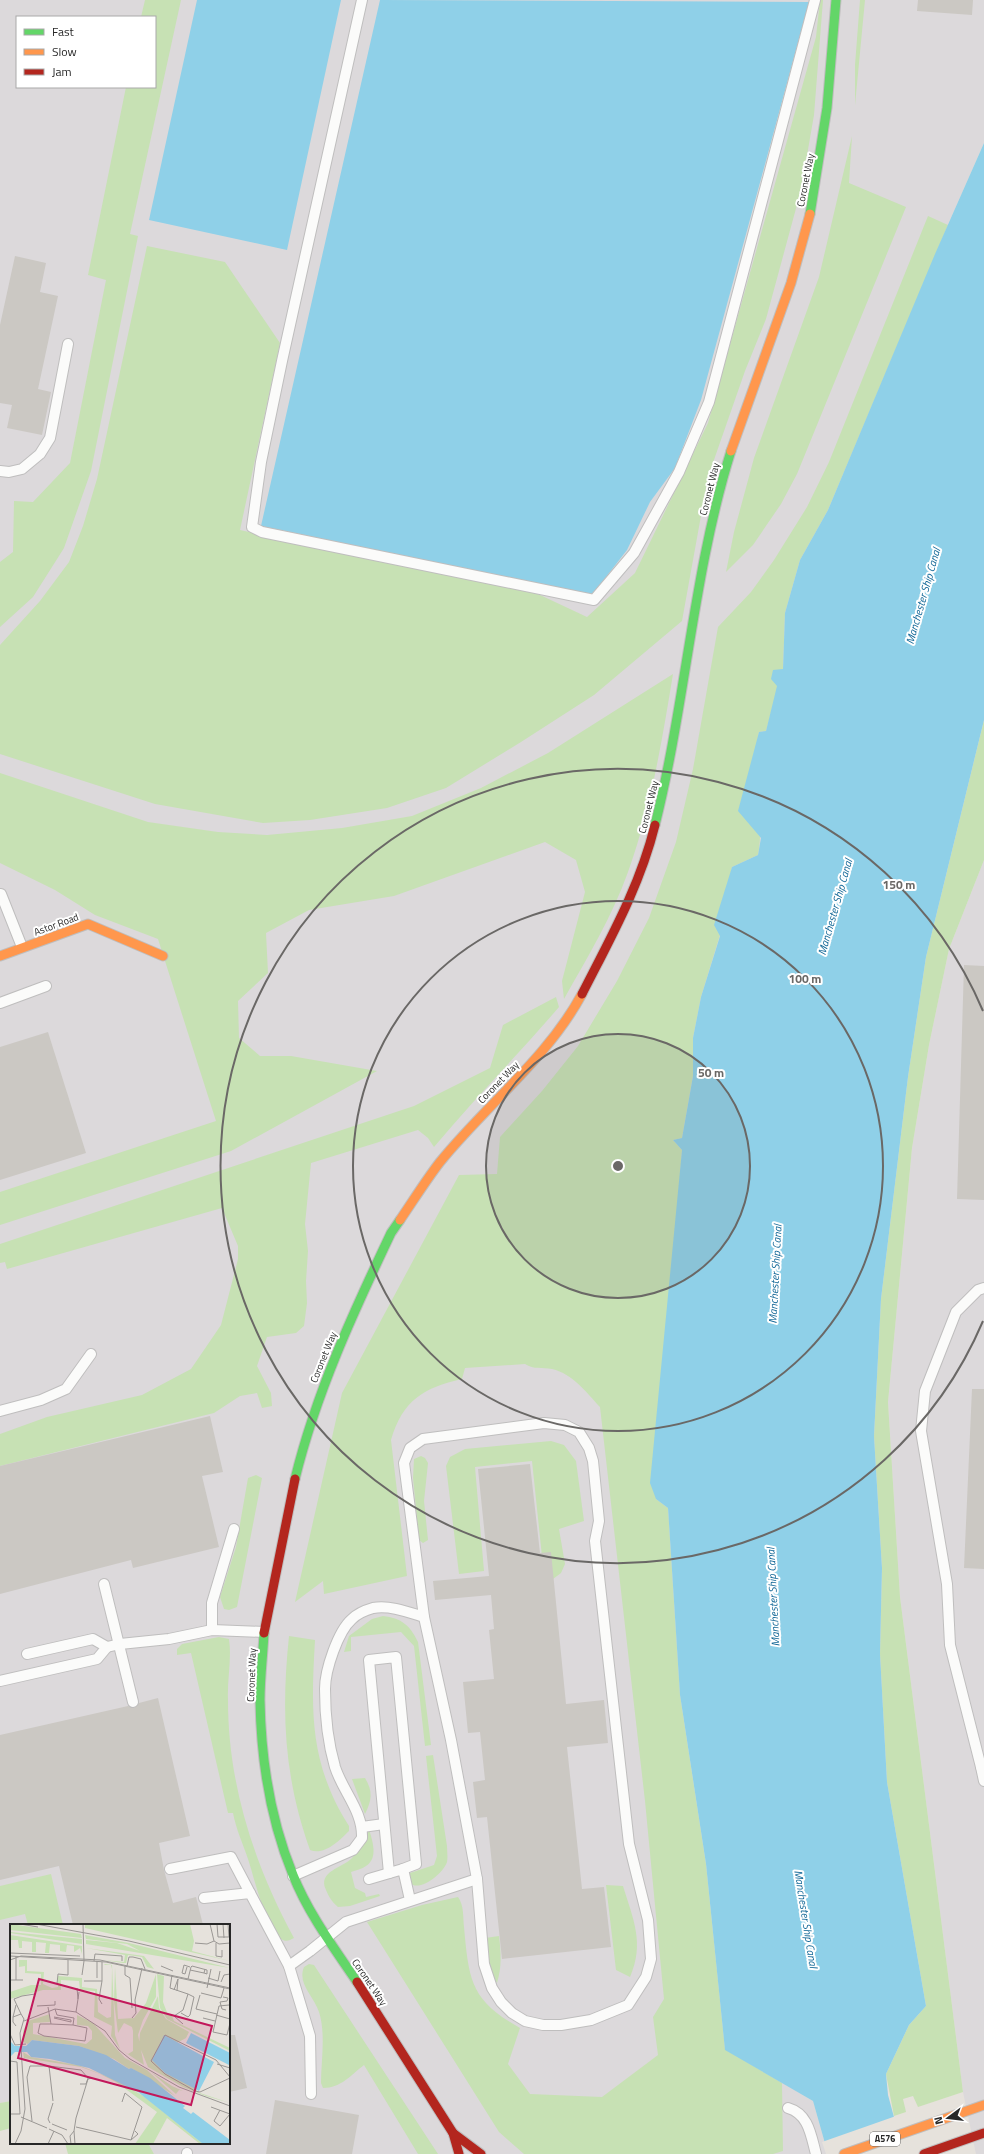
<svg xmlns="http://www.w3.org/2000/svg" width="984" height="2154" font-family="'Titillium Web',sans-serif">
  <style>
    .industrial { fill: #dcd9db; fill-rule: evenodd }
    .green { fill: #c7e1b4 }
    .water { fill: #8fd0e8 }
    .pier { fill: #e6e2dc }
    .building { fill: #cbc8c3 }
    .lines { fill: none; stroke-linecap: round; stroke-linejoin: round }
    .lane-casing { stroke: #bfbebe; stroke-width: 12 }
    .fast-casing { stroke: #bfbebe; stroke-width: 11 }
    .slow-casing { stroke: #bfbebe; stroke-width: 11 }
    .jam-casing { stroke: #bfbebe; stroke-width: 11 }
    .lane { stroke: #fbfbfa; stroke-width: 10 }
    .fast { stroke: #63d668; stroke-width: 9 }
    .slow { stroke: #ff974d; stroke-width: 9 }
    .jam { stroke: #b3261e; stroke-width: 9 }
    .ring { fill: none; stroke: #6a6866; stroke-width: 2 }
    .labels { text-anchor: middle; stroke-width: 4; stroke-linejoin: round; paint-order: stroke }
    .shield { fill: #fff; stroke: #686868; stroke-width: 1 }
    .shield-label { font-size: 9px; font-weight: bold; fill: #272727 }
    .street-label { font-size: 10px; fill: #272727; stroke: #fff }
    .water-label { font-size: 11px; font-style: italic; fill: #0e6595; stroke: #fff }
    .inset-road { fill: none; stroke: #9a9794; stroke-width: 1 }
    .view { fill: #c2185b; fill-opacity: 0.15; stroke: #c2185b; stroke-width: 2 }
    .inset-edge { fill: none; stroke: #272727; stroke-width: 2 }
    .centre { fill: #6a6866; stroke: #fff; stroke-width: 2 }
    .ring-label { font-size: 12px; text-anchor: middle; font-weight: bold; fill: #6a6866; stroke: #fff; stroke-width: 4; stroke-linejoin: round; paint-order: stroke }
  </style>
  <rect width="100%" height="100%" fill="#e6e2dc"/>
  <g class="industrial">
    <path d="M 0,0 L 984,0 L 984,143 L 935,254 L 668,1508 L 680,1695 L 725,2049 L 813,2101 L 828,2154 L 154,2154 L 148,2143 L 229,2143 L 229,1925 L 11,1925 L 11,2101 L 0,2103 ZM 17,17 L 155,17 L 155,87 L 17,87 Z"/>
    <polygon points="984,860 984,2154 976,2154 963,2092 900,1597 888,1402 912,1148 929,1045 949,949"/>
  </g>
  <g class="green">
    <polygon points="145,0 181,0 130,234 138,236 91,471 64,548 33,597 0,627 0,562 13,552 14,501 33,502 70,463 106,280 88,275 126,87 155,87 155,17 141,17"/>
    <polygon points="820,0 823,0 814,115 801,190 766,319 745,371 708,477 682,621 594,695 521,742 446,788 387,808 310,820 263,823 155,804 0,754 0,645 40,601 69,562 83,526 97,479 147,246 225,262 280,343 240,530 538,594 587,617 635,573 708,423 816,37"/>
    <polygon points="860,0 865,0 855,105 855,65"/>
    <polygon points="852,136 849,183 906,207 797,474 781,504 753,545 726,572 734,532 754,458 819,277"/>
    <path d="M 928,216 L 948,225 L 828,510 L 800,560 L 785,613 L 783,669 L 766,731 L 759,732 C 749,773 766,814 758,855 L 732,867 L 720,935 L 701,997 L 693,1038 L 693,1076 L 682,1138 L 673,1140 L 682,1150 L 656,1499 L 668,1508 L 680,1695 L 706,1864 L 725,2049 L 782,2083 L 783,2151 L 773,2154 L 524,2154 L 499,2132 L 367,1922 L 422,1905 L 458,1897 C 464,1905 463,1917 464,1927 C 469,1980 470,2000 520,2028 L 508,2064 L 530,2094 L 602,2097 L 658,2055 L 653,2017 L 664,1999 L 645,1801 L 600,1407 C 586,1392 573,1374 552,1369 C 542,1367 534,1370 525,1364 L 465,1368 L 462,1379 C 423,1388 403,1400 391,1440 L 407,1576 L 324,1594 L 323,1581 L 295,1602 L 342,1393 L 459,1175 L 497,1174 L 500,1137 L 542,1091 L 578,1046 L 617,981 L 649,918 L 676,842 L 693,769 L 718,627 L 751,592 L 774,560 L 807,507 L 829,462 Z"/>
    <path d="M 673,674 C 662,741 651,808 628,872 C 612,917 587,958 564,999 L 562,981 L 585,892 L 576,860 L 545,842 L 394,896 L 309,910 L 266,933 L 268,973 L 238,1001 L 239,1038 L 260,1056 L 291,1056 L 377,1071 L 231,1151 L 0,1225 L 0,1192 L 216,1121 L 158,939 L 95,915 L 55,890 L 0,863 L 0,773 L 148,822 L 218,832 L 267,835 L 342,828 L 412,816 L 481,788 L 548,753 Z"/>
    <polygon points="984,720 984,860 949,949 929,1045 912,1148 888,1402 900,1597 963,2092 918,2107 913,2096 903,2099 906,2112 894,2116 886,2074 909,2025 926,2006 887,1782 880,1654 882,1568 874,1436 881,1299 908,1077 926,957"/>
    <path d="M 556,997 L 559,1007 C 518,1055 474,1099 434,1147 L 428,1138 L 418,1130 L 311,1163 L 305,1224 L 308,1251 L 306,1281 L 307,1303 L 304,1326 L 296,1333 L 267,1337 L 257,1366 L 271,1393 L 272,1406 L 262,1408 L 257,1393 L 240,1396 L 214,1413 L 0,1466 L 0,1434 L 47,1417 L 142,1395 L 191,1369 L 221,1325 L 238,1259 L 238,1246 L 222,1208 L 7,1269 L 5,1262 L 0,1263 L 0,1244 L 414,1106 L 490,1068 L 503,1025 Z"/>
    <polygon points="551,1441 564,1445 576,1461 584,1521 559,1529 565,1564 561,1573 545,1585 532,1461 475,1467 484,1571 459,1574 446,1466 450,1457 465,1449"/>
    <polygon points="421,1456 425,1458 428,1463 424,1501 428,1540 423,1543 419,1540 413,1478 414,1459"/>
    <polygon points="256,1475 262,1478 237,1607 229,1610 224,1609 220,1597 236,1547 248,1478"/>
    <path d="M 383,1616 C 401,1618 410,1625 418,1642 L 431,1745 L 425,1746 L 414,1646 L 401,1632 L 351,1637 L 351,1651 L 344,1652 L 349,1636 L 372,1619 Z"/>
    <path d="M 289,1636 L 315,1640 C 311,1711 309,1763 349,1826 L 349,1831 C 339,1841 324,1856 310,1850 C 284,1777 281,1713 289,1636 Z"/>
    <path d="M 219,1637 L 229,1639 C 232,1659 227,1680 228,1700 C 228,1785 254,1864 294,1938 C 290,1940 287,1942 283,1940 C 266,1930 254,1877 248,1859 C 243,1844 236,1829 233,1813 L 228,1813 L 191,1653 L 177,1655 L 177,1649 L 182,1644 Z"/>
    <path d="M 433,1755 L 447,1846 C 447,1851 448,1857 447,1862 C 444,1872 424,1889 413,1885 C 409,1884 408,1878 407,1874 L 434,1865 L 437,1856 L 426,1756 Z"/>
    <path d="M 365,1778 C 373,1791 372,1800 365,1814 L 352,1779 Z"/>
    <path d="M 369,1829 C 372,1840 379,1858 366,1866 C 362,1869 356,1870 351,1872 L 355,1888 L 365,1893 L 366,1897 L 379,1894 L 380,1896 L 350,1906 L 338,1907 C 332,1902 329,1897 326,1890 C 317,1871 343,1868 352,1858 C 361,1849 365,1840 369,1829 Z"/>
    <polygon points="51,1874 63,1925 28,1925 25,1914 0,1920 0,1886"/>
    <path d="M 606,1885 L 623,1886 C 633,1919 645,1943 630,1977 L 616,1970 Z"/>
    <path d="M 499,1936 C 501,1953 502,1966 497,1983 L 489,1968 L 485,1938 Z"/>
    <path d="M 309,1964 L 314,1965 L 438,2154 L 418,2154 L 364,2065 C 351,2075 341,2088 323,2088 L 321,2083 C 321,2061 326,2034 319,2012 C 314,1996 297,1984 304,1967 Z"/>
    <polygon points="11,2101 11,2128 0,2131 0,2103"/>
    <polygon points="65,2143 148,2143 154,2154 68,2154"/>
  </g>
  <g class="water">
    <polygon points="197,0 341,0 287,250 149,220"/>
    <polygon points="380,0 809,2 701,400 675,468 650,502 627,550 592,595 261,526"/>
    <polygon points="984,143 984,720 926,957 908,1077 881,1299 874,1436 882,1568 880,1654 887,1782 926,2006 909,2025 886,2074 888,2095 904,2154 828,2154 813,2101 725,2050 706,1864 680,1695 668,1508 656,1499 650,1483 682,1150 673,1140 682,1138 693,1076 693,1038 701,997 720,936 714,925 732,867 758,855 761,838 738,811 759,732 766,731 777,686 771,679 773,670 783,669 785,613 800,560 828,510 935,254"/>
  </g>
  <polygon class="pier" points="896,2116 906,2154 826,2154 822,2142"/>
  <g class="building">
    <polygon points="918,0 973,0 972,15 917,11"/>
    <polygon points="15,256 46,263 40,292 58,296 38,389 51,392 42,435 7,428 12,405 0,403 0,325"/>
    <polygon points="964,965 984,966 984,1200 957,1199"/>
    <polygon points="48,1032 86,1153 0,1180 0,1047"/>
    <polygon points="972,1389 984,1389 984,1569 964,1568"/>
    <polygon points="210,1416 223,1472 202,1476 219,1547 133,1568 131,1560 0,1594 0,1466"/>
    <polygon points="530,1464 540,1553 551,1552 566,1704 604,1700 608,1743 567,1747 582,1889 604,1887 611,1947 502,1959 487,1817 477,1818 473,1782 485,1780 480,1732 468,1733 463,1682 494,1679 489,1630 494,1629 491,1595 435,1600 433,1581 489,1576 478,1469"/>
    <polygon points="158,1698 190,1836 159,1843 164,1870 173,1903 196,1897 203,1925 73,1925 59,1866 0,1880 0,1735 128,1706 134,1708 139,1703"/>
    <polygon points="229,2035 235,2035 247,2088 229,2092"/>
    <polygon points="275,2100 359,2115 352,2154 266,2154"/>
  </g>
  <g class="lines">
    <g class="lane-casing">
      <g id="lane">
        <polyline points="362,0 282,361 261,462 252,527 262,532 594,600 634,553 679,472 709,402 815,0"/>
        <polyline points="0,471 9,472 22,469 40,454 50,438 68,344"/>
        <polyline points="1,894 22,947"/>
        <polyline points="0,1003 46,986"/>
        <polyline points="0,1411 41,1400 66,1389 91,1354"/>
        <polyline points="104,1584 133,1702"/>
        <polyline points="424,1617 404,1463 410,1448 423,1439 544,1423 565,1425 579,1432 589,1448 593,1461 599,1521 595,1541 629,1844 648,1920 651,1959 646,1977 628,2005 591,2020 561,2025 543,2025 525,2021 512,2013 501,2002 492,1988 484,1964 477,1879"/>
        <polyline points="212,1630 212,1603 234,1529"/>
        <polyline points="107,1647 120,1644 169,1639 212,1630 264,1632"/>
        <polyline points="0,1681 97,1659 107,1647 93,1639 27,1654"/>
        <polyline points="984,1765 981,1767 984,1781"/>
        <polyline points="981,1767 950,1645 947,1584 921,1431 925,1391 956,1312 978,1290 984,1288"/>
        <polyline points="362,1827 384,1824"/>
        <polyline points="170,1869 231,1857 250,1893"/>
        <polyline points="389,1873 369,1660 396,1657 416,1864 403,1869"/>
        <polyline points="369,1879 403,1869 410,1900"/>
        <polyline points="204,1898 250,1893 289,1966 310,2036 311,2094"/>
        <path d="M 289,1966 L 310,1951 L 346,1922 L 477,1879 L 451,1740 L 424,1617 C 408,1612 390,1605 373,1608 C 366,1610 357,1614 352,1619 C 338,1631 325,1670 325,1689 C 325,1714 328,1743 335,1767 C 343,1792 363,1811 362,1838 L 353,1850 L 293,1876"/>
        <path d="M 788,2108 C 809,2114 811,2136 816,2154"/>
        <polyline points="187,2153 187,2154"/>
      </g>
    </g>
    <g class="fast-casing">
      <g id="fast">
        <polyline points="810,214 827,108 836,0"/>
        <path d="M 655,825 C 686,702 693,572 731,451"/>
        <path d="M 295,1479 C 316,1393 353,1313 391,1233 L 400,1220"/>
        <path d="M 264,1633 C 263,1655 260,1677 260,1700 C 261,1760 270,1819 293,1875 C 308,1913 334,1948 357,1982"/>
      </g>
    </g>
    <g class="slow-casing">
      <g id="slow">
        <polyline points="731,451 791,283 810,214"/>
        <polyline points="0,956 88,924 163,956"/>
        <path d="M 400,1220 C 413,1201 426,1180 440,1162 C 486,1105 547,1059 582,994"/>
        <polyline points="844,2154 984,2105"/>
      </g>
    </g>
    <g class="jam-casing">
      <g id="jam">
        <path d="M 582,994 C 610,939 640,886 655,825"/>
        <polyline points="264,1633 295,1479"/>
        <polyline points="357,1982 453,2133 459,2154"/>
        <polyline points="453,2133 481,2154"/>
        <polyline points="924,2154 984,2133"/>
      </g>
    </g>
    <use href="#lane" class="lane"/>
    <use href="#fast" class="fast"/>
    <use href="#slow" class="slow"/>
    <use href="#jam" class="jam"/>
  </g>
  <circle cx="618" cy="1166" r="132" fill="#6a6866" fill-opacity=".12"/>
  <g class="ring">
    <circle cx="618" cy="1166" r="132"/>
    <circle cx="618" cy="1166" r="265"/>
    <path d="M983 1321A397 397 0 1 1 983 1011"/>
  </g>
  <g class="labels">
    <rect class="shield" x="870" y="2132" width="30" height="14" rx="3"/>
    <g class="shield-label">
      <text x="885" y="2142">A576</text>
    </g>
    <g class="street-label">
      <text transform="translate(805 180) rotate(-79)" y="4">Coronet Way</text>
      <text transform="translate(709 489) rotate(-76)" y="4">Coronet Way</text>
      <text transform="translate(648 807) rotate(-76)" y="4">Coronet Way</text>
      <text transform="translate(56 924) rotate(-20)" y="4">Astor Road</text>
      <text transform="translate(498 1082) rotate(-46)" y="4">Coronet Way</text>
      <text transform="translate(323 1357) rotate(-68)" y="4">Coronet Way</text>
      <text transform="translate(251 1675) rotate(-88)" y="4">Coronet Way</text>
      <text transform="translate(370 1982) rotate(56)" y="4">Coronet Way</text>
    </g>
    <g class="water-label">
      <text transform="translate(923 596) rotate(-74)" y="4">Manchester Ship Canal</text>
      <text transform="translate(835 907) rotate(-74)" y="4">Manchester Ship Canal</text>
      <text transform="translate(775 1274) rotate(-87)" y="4">Manchester Ship Canal</text>
      <text transform="translate(773 1597) rotate(-93)" y="4">Manchester Ship Canal</text>
      <text transform="translate(806 1919) rotate(81)" y="4">Manchester Ship Canal</text>
    </g>
  </g>
  <g transform="translate(10 1924)">
    <rect width="220" height="220" fill="#e6e2dc"/>
    <path d="M 0,0 L 71,10 L 72,14 L 0,6 ZM 75,0 L 180,0 L 184,17 L 182,27 L 220,37 L 75,4 ZM 0,8 L 72,15 L 72,20 L 0,9 ZM 0,11 L 72,22 L 72,30 L 70,24 L 64,28 L 64,22 L 57,21 L 56,28 L 50,27 L 50,21 L 40,20 L 39,29 L 35,29 L 36,19 L 26,18 L 26,28 L 22,28 L 22,18 L 12,17 L 12,24 L 9,24 L 8,16 L 0,16 ZM 75,11 L 119,19 L 220,44 L 76,20 L 76,16 L 107,19 L 130,27 L 117,20 L 76,15 ZM 76,24 L 134,32 L 144,45 L 137,43 L 132,33 L 118,31 L 116,39 L 113,39 L 94,36 L 114,38 L 115,31 ZM 9,36 L 17,36 L 17,47 L 34,48 L 33,60 L 42,64 L 48,63 L 48,52 L 72,54 L 72,63 L 87,65 L 88,88 L 97,94 L 101,93 L 102,45 L 101,41 L 94,41 L 95,40 L 102,41 L 105,111 L 110,125 L 101,112 L 102,102 L 84,93 L 85,67 L 70,66 L 69,57 L 51,56 L 51,66 L 33,66 L 0,75 L 0,68 L 21,61 L 31,61 L 31,50 L 15,49 L 15,42 L 9,43 ZM 105,43 L 108,95 L 124,94 L 136,79 L 146,50 L 146,73 L 133,96 L 128,111 L 134,141 L 110,125 L 118,130 L 123,127 L 123,107 L 122,103 L 114,99 L 108,109 L 104,77 ZM 147,50 L 154,52 L 153,78 L 158,91 L 162,92 L 164,97 L 220,124 L 220,127 L 157,95 L 150,84 ZM 148,72 L 149,84 L 156,95 L 179,108 L 176,114 L 143,132 L 190,169 L 220,179 L 196,172 L 173,163 L 138,143 L 129,121 L 130,109 ZM 40,90 L 40,98 L 23,99 L 23,110 L 76,120 L 82,115 L 82,107 L 78,102 L 67,101 L 67,91 L 83,99 L 115,134 L 137,146 L 165,172 L 121,144 L 119,145 L 104,135 L 69,122 L 22,116 L 18,120 L 13,118 L 13,107 L 18,97 ZM 13,128 L 21,133 L 68,141 L 106,156 L 135,173 L 193,220 L 190,220 L 157,194 L 143,220 L 125,220 L 147,188 L 106,158 L 90,150 L 71,143 L 14,134 ZM 141,148 L 162,162 L 173,167 L 169,166 L 166,170 Z" fill="#c7e1b4"/>
    <path d="M 181,109 L 220,129 L 219,141 L 176,119 ZM 154,111 L 204,138 L 189,167 L 155,149 L 142,136 ZM 22,116 L 69,122 L 96,131 L 119,145 L 121,144 L 140,154 L 175,182 L 173,184 L 181,190 L 183,188 L 220,216 L 220,220 L 193,220 L 128,168 L 79,144 L 40,135 L 21,133 L 17,128 L 5,128 L 0,133 L 0,117 L 5,122 L 16,122 Z" fill="#8fd0e8"/>
    <path class="inset-road" d="M 10,0 L 28,3M 26,0 L 119,17 L 220,41M 73,0 L 74,37M 200,0 L 204,17 L 209,20 L 220,19M 207,0 L 208,13 L 220,13M 213,0 L 214,14M 218,0 L 219,13M 185,19 L 197,20 L 204,17M 206,19 L 206,32 L 212,33 L 212,26M 0,29 L 70,32M 0,32 L 96,38 L 220,65M 0,36 L 11,32 L 90,36 L 220,64M 84,37 L 85,30 L 112,32 L 112,37M 87,37 L 87,54M 115,42 L 115,51 L 120,54 L 122,84M 117,42 L 119,33 L 123,33 L 131,35 L 135,45M 151,42 L 163,47M 177,43 L 175,50 L 172,49 L 174,41 L 180,43M 180,46 L 194,49M 72,51 L 74,37M 162,51 L 160,64 L 178,70 L 173,86 L 164,92 L 173,100M 198,54 L 208,57 L 210,47M 178,55 L 181,43 L 182,42 L 197,46 L 197,50 L 194,49 L 195,45M 0,56 L 13,56M 6,56 L 6,32M 74,57 L 92,57 L 92,38M 92,57 L 89,75 L 92,80M 211,58 L 214,51 L 220,50M 47,60 L 48,50 L 58,51 L 58,36M 67,64 L 68,75 L 69,68M 197,64 L 201,45M 164,66 L 168,55 L 167,67M 191,69 L 211,74 L 214,64M 213,73 L 218,74 L 217,77 L 210,78 L 212,85 L 216,86M 219,81 L 209,82 L 203,108 L 217,111 L 220,99M 27,82 L 45,81 L 45,77M 38,83 L 41,100 L 63,101 L 64,94 L 47,91 L 45,85M 186,85 L 207,90M 186,85 L 190,71M 66,88 L 68,75M 171,89 L 178,93 L 180,91 L 184,73 L 178,70M 11,90 L 4,75 L 12,72 L 25,70M 206,91 L 220,95M 3,93 L 6,81M 44,93 L 61,96 L 61,98 L 44,94M 122,94 L 126,89 L 125,76 L 132,44M 193,94 L 205,97M 14,97 L 45,85 L 66,88 L 95,107 L 109,126 L 120,135 L 169,163 L 220,182M 41,100 L 30,100 L 28,109 L 34,112 L 75,117 L 77,104 L 63,101M 0,110 L 5,121 L 16,120M 0,137 L 7,138 L 10,190 L 0,190M 207,140 L 220,144M 39,142 L 71,146 L 78,154 L 76,160 L 70,160M 220,153 L 206,136 L 155,111 L 141,137 L 155,150 L 185,167 L 190,168 L 220,154M 201,183 L 220,190M 210,186 L 204,197 L 210,202 L 220,190M 11,193 L 37,204M 22,197 L 17,153 L 20,142 L 39,142 L 43,177M 40,199 L 38,195 L 43,179M 42,200 L 57,206M 66,203 L 121,216 L 132,183 L 115,169 L 112,178M 39,205 L 52,211 L 58,220M 121,216 L 128,210 L 125,207M 5,220 L 11,207 L 15,185 L 10,109 L 14,95 L 11,90 L 3,93 L 3,98 L 6,102M 38,220 L 44,207M 61,220 L 60,212 L 64,207M 65,220 L 64,207 L 66,194 L 78,155 L 82,154"/>
    <path class="view" d="M 29,55 L 202,102 L 181,181 L 8,134 Z"/>
    <rect width="220" height="220" class="inset-edge"/>
  </g>
  <circle cx="618" cy="1166" r="6" class="centre"/>
  <g class="ring-label">
    <text x="899" y="889">150 m</text>
    <text x="805" y="983">100 m</text>
    <text x="711" y="1077">50 m</text>
  </g>
  <rect x="16" y="16" width="140" height="72" fill="#ffffff" stroke="#a9a9a9"/>
  <rect x="24" y="29" width="20" height="6" fill="#63d668" stroke="#a9a9a9"/>
  <text x="52" y="36" font-size="12" fill="#272727">Fast</text>
  <rect x="24" y="49" width="20" height="6" fill="#ff974d" stroke="#a9a9a9"/>
  <text x="52" y="56" font-size="12" fill="#272727">Slow</text>
  <rect x="24" y="69" width="20" height="6" fill="#b3261e" stroke="#a9a9a9"/>
  <text x="52" y="76" font-size="12" fill="#272727">Jam</text>
  <g transform="translate(948 2118) rotate(255)" stroke="#ffffff" stroke-width="3" paint-order="stroke">
  <path d="M0-3L7 15L0 10L-7 15Z" fill="#272727"/>
  <text y="-6" font-size="11" font-weight="bold" text-anchor="middle" fill="#272727">N</text>
  </g>
</svg>
